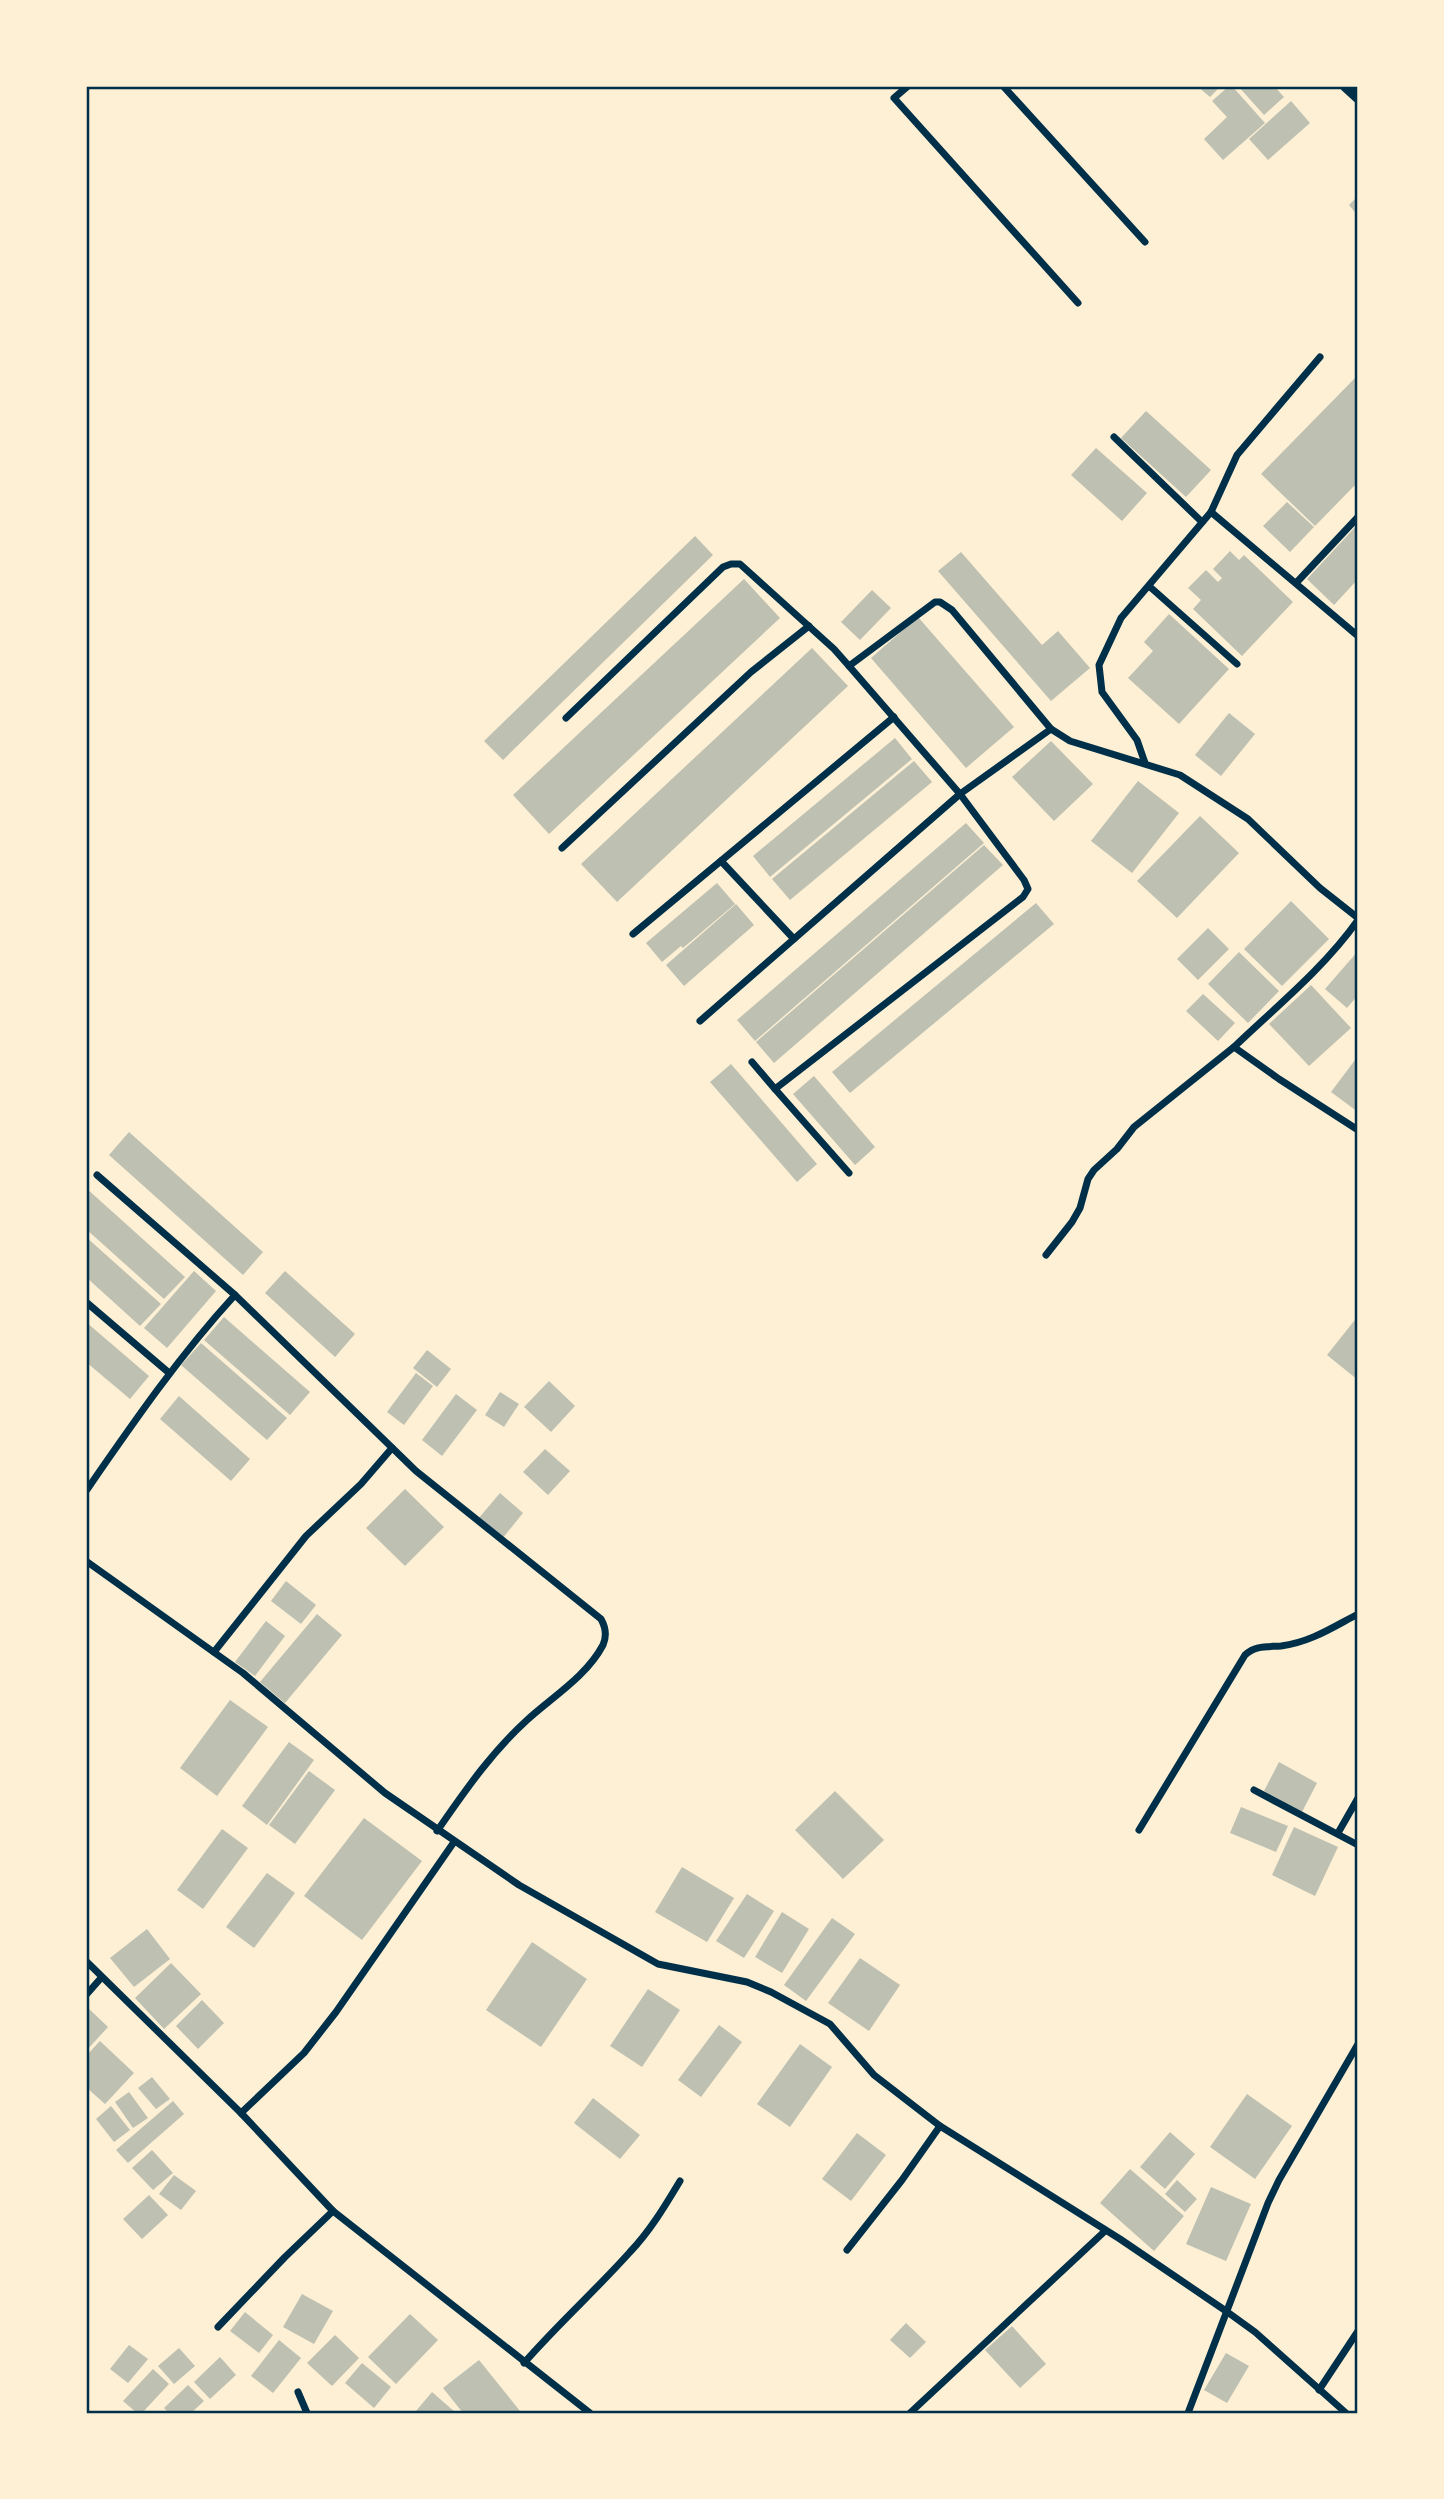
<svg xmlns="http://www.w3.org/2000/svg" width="1444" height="2499" font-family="Mulish,sans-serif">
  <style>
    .building { fill: #bec0b2 }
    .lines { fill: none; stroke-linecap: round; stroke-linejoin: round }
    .minor { stroke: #003049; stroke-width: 7 }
    .tertiary { stroke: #003049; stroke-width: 12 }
    .neatline { fill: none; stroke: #003049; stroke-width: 2.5 }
  </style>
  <rect width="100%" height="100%" fill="#fdf0d5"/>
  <g class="building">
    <polygon points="1197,86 1221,86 1210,97"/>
    <polygon points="1229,86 1232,86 1265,123 1223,160 1204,139 1227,117 1212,101"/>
    <polygon points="1238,86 1274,86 1284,97 1264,115"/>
    <polygon points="1291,101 1310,123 1268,160 1249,139"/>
    <polygon points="1358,196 1358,216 1349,205"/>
    <polygon points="1356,377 1358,379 1358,482 1315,526 1261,474"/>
    <polygon points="1146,411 1211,470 1186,497 1121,438"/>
    <polygon points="1096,448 1147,493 1122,521 1071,475"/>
    <polygon points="1287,502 1314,527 1290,552 1263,526"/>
    <polygon points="1358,524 1358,579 1334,605 1307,579"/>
    <polygon points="695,536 713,555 503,760 484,741"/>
    <polygon points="1230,551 1239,560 1244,555 1293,602 1242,656 1193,609 1201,600 1188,588 1206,570 1218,582 1222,578 1213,569"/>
    <polygon points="961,552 1042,645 1058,631 1090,668 1051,701 938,571"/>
    <polygon points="744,579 780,618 549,834 513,795"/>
    <polygon points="872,590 891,608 860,640 841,622"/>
    <polygon points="1169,614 1229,669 1179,724 1128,678 1153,651 1144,642"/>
    <polygon points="918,617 1014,727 966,768 871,658"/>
    <polygon points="812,648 848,686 617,902 581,864"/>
    <polygon points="1229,713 1255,734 1221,776 1195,755"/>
    <polygon points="895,738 912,759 770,877 753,856"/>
    <polygon points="1051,741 1093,784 1054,821 1012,777"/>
    <polygon points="914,761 932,782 790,900 772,879"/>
    <polygon points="1138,781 1179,813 1132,873 1091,841"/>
    <polygon points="1200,816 1239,853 1177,918 1137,881"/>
    <polygon points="966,823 984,843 755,1041 737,1020"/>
    <polygon points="984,845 1003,865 774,1063 756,1042"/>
    <polygon points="717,883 735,904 683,948 681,946 662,962 646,943"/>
    <polygon points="1291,901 1329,939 1282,986 1244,949"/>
    <polygon points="1036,903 1054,924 850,1093 832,1072"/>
    <polygon points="736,904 754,925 684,986 666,965"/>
    <polygon points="1208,928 1229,949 1198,980 1177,959"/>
    <polygon points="1358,951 1358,995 1347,1008 1325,989"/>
    <polygon points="1239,952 1279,991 1248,1023 1208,984"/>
    <polygon points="1311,985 1351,1028 1309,1066 1269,1024"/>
    <polygon points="1203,994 1235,1023 1218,1041 1186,1011"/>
    <polygon points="1358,1056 1358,1112 1331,1092"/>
    <polygon points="731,1064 817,1164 797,1182 710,1082"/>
    <polygon points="814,1076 875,1147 855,1165 793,1094"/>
    <polygon points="129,1132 263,1252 243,1275 109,1155"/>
    <polygon points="86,1188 185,1277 164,1299 86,1229"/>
    <polygon points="86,1237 161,1304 140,1326 86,1277"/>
    <polygon points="194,1271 216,1291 167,1348 144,1328"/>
    <polygon points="285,1271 355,1334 335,1357 265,1293"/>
    <polygon points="1358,1316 1358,1380 1327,1355"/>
    <polygon points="224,1317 310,1392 290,1415 204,1340"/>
    <polygon points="86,1322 149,1376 130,1399 86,1362"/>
    <polygon points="201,1343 287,1418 267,1440 181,1365"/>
    <polygon points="427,1350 451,1369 437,1387 413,1368"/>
    <polygon points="416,1373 433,1386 404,1425 387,1412"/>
    <polygon points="549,1381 575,1406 551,1432 524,1407"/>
    <polygon points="500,1392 519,1404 504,1427 485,1415"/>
    <polygon points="456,1394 477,1410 442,1456 422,1440"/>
    <polygon points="179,1396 250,1459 231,1481 160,1419"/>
    <polygon points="545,1449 570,1471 548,1495 523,1472"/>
    <polygon points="405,1489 444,1527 405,1566 366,1528"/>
    <polygon points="500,1493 523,1513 502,1539 478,1519"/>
    <polygon points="286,1581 316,1605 301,1624 271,1601"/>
    <polygon points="317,1614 342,1635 285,1703 260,1682"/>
    <polygon points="266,1621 285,1636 255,1676 235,1662"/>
    <polygon points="230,1700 268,1727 217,1796 180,1768"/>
    <polygon points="289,1742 314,1760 267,1825 242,1806"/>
    <polygon points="1279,1762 1317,1783 1302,1812 1264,1791"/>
    <polygon points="309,1771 335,1790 295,1844 269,1825"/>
    <polygon points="835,1791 884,1840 843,1879 795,1830"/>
    <polygon points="1241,1807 1288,1826 1276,1852 1230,1833"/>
    <polygon points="364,1818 422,1861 362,1940 304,1896"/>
    <polygon points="1294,1827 1338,1847 1315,1896 1272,1875"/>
    <polygon points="222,1829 248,1848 203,1909 177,1890"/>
    <polygon points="682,1867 734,1898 707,1942 655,1912"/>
    <polygon points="267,1873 295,1893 254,1948 226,1927"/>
    <polygon points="747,1894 774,1911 744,1958 716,1941"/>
    <polygon points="782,1912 809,1929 782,1973 755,1957"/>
    <polygon points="832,1918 855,1934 806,2001 784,1985"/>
    <polygon points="147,1929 170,1959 134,1987 110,1958"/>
    <polygon points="532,1942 587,1979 541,2047 486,2010"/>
    <polygon points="860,1958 900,1985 869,2031 828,2003"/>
    <polygon points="171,1963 201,1994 164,2029 135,1998"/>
    <polygon points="648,1989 680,2010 642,2067 610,2046"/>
    <polygon points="202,2000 224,2023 198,2049 176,2026"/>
    <polygon points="86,2006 108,2027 86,2051"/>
    <polygon points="719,2025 742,2042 701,2097 678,2080"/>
    <polygon points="100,2041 134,2073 105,2104 86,2087 86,2056"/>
    <polygon points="800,2044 832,2067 790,2127 757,2104"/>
    <polygon points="152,2077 170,2099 156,2109 138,2088"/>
    <polygon points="129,2092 148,2118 133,2128 115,2102"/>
    <polygon points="1247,2094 1292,2126 1255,2179 1210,2147"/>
    <polygon points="593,2098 640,2135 620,2159 574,2123"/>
    <polygon points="173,2101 184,2114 128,2163 116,2150"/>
    <polygon points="111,2106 130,2130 114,2142 96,2119"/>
    <polygon points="1170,2132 1195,2154 1165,2189 1140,2167"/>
    <polygon points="857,2133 886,2155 851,2201 822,2179"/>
    <polygon points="152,2150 173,2173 153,2190 132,2168"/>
    <polygon points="1130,2169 1184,2216 1154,2251 1100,2203"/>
    <polygon points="174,2175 196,2191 181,2210 159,2194"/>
    <polygon points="1177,2180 1197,2199 1185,2212 1165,2194"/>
    <polygon points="1211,2187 1251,2204 1226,2261 1186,2244"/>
    <polygon points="149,2195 168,2215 142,2239 123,2219"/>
    <polygon points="302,2294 333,2311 314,2344 283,2327"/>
    <polygon points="245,2312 273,2335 259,2353 230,2331"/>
    <polygon points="410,2314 438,2340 396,2384 368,2357"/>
    <polygon points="906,2323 926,2342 910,2358 890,2340"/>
    <polygon points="1012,2326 1046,2364 1020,2388 985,2350"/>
    <polygon points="335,2335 359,2358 332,2386 307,2363"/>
    <polygon points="279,2340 301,2358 273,2393 251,2376"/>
    <polygon points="129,2345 148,2359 128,2383 110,2369"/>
    <polygon points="179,2348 195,2366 174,2384 158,2366"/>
    <polygon points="1226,2353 1249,2366 1227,2403 1204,2390"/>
    <polygon points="220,2357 236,2375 210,2399 194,2382"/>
    <polygon points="479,2360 520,2411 518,2413 463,2413 443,2388"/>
    <polygon points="362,2363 391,2387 374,2408 345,2383"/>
    <polygon points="153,2369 169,2384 142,2413 137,2413 123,2401"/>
    <polygon points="188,2385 204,2401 191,2413 169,2413 164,2408"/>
    <polygon points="432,2392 456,2413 419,2413 416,2411"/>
  </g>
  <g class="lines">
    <g class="minor">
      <polyline points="908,86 894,98 1078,303"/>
      <polyline points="1003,86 1145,242"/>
      <polyline points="1114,437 1202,522"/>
      <polyline points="1211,512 1358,636"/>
      <polyline points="1297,582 1358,517"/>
      <polyline points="1149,586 1237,664"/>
      <polyline points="849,666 935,602 940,602 952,610 1051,729"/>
      <polyline points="566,718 723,567 731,564 740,564 834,649 849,666 960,794 1024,880 1028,889 1023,897 775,1089 849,1173"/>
      <polyline points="1145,763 1137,740 1102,692 1099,665 1121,618 1211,512 1237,455 1320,357"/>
      <polyline points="562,848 751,672 809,626"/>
      <polyline points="721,861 794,939"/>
      <path d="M 1358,920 C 1324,968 1277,1006 1234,1047 L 1279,1079 L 1358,1130"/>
      <polyline points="633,934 894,717"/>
      <polyline points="700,1021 960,794 1051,729 1070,741 1180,775 1248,819 1320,888 1358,918"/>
      <polyline points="752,1062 775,1089"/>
      <path d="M 97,1175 L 235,1295 L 416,1471 L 601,1619 C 606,1628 607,1636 603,1645 C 586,1677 552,1697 526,1721 C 490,1754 465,1791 437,1831"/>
      <polyline points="1046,1255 1072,1222 1080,1208 1088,1179 1094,1170 1117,1149 1134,1127 1234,1047"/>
      <polyline points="86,1302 168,1372"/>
      <path d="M 86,1491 C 133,1423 179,1356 235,1295"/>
      <polyline points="86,1561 243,1673 385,1793 519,1885 658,1964 747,1982 771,1992 830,2024 874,2075 940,2126 1120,2239 1226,2311 1255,2332 1346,2413"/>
      <polyline points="214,1652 306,1536 361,1484 392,1448"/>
      <polyline points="1254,1790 1358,1845"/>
      <path d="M 1139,1830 L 1245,1655 C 1255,1645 1268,1647 1281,1646 C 1311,1642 1333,1627 1358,1614"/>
      <polyline points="1338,1833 1358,1798"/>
      <polyline points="86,1961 241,2113 333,2211 590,2413"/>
      <polyline points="86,1995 101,1978"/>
      <polyline points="241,2113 304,2053 336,2012 454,1842"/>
      <polyline points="847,2250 902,2180 940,2126"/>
      <polyline points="218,2327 285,2257 333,2211"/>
      <path d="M 524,2363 C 558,2324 596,2290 630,2252 C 650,2231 665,2206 680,2181"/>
      <polyline points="1319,2390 1358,2331"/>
      <polyline points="298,2392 307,2413"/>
      <polyline points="910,2413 1105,2231"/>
      <polyline points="1188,2413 1268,2203 1279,2180 1358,2044"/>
    </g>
    <polyline class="tertiary" points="1346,86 1358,97"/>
  </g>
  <rect width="1444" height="2499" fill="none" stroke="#fdf0d5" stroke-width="175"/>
  <rect x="88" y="88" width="1268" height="2324" class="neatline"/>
</svg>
